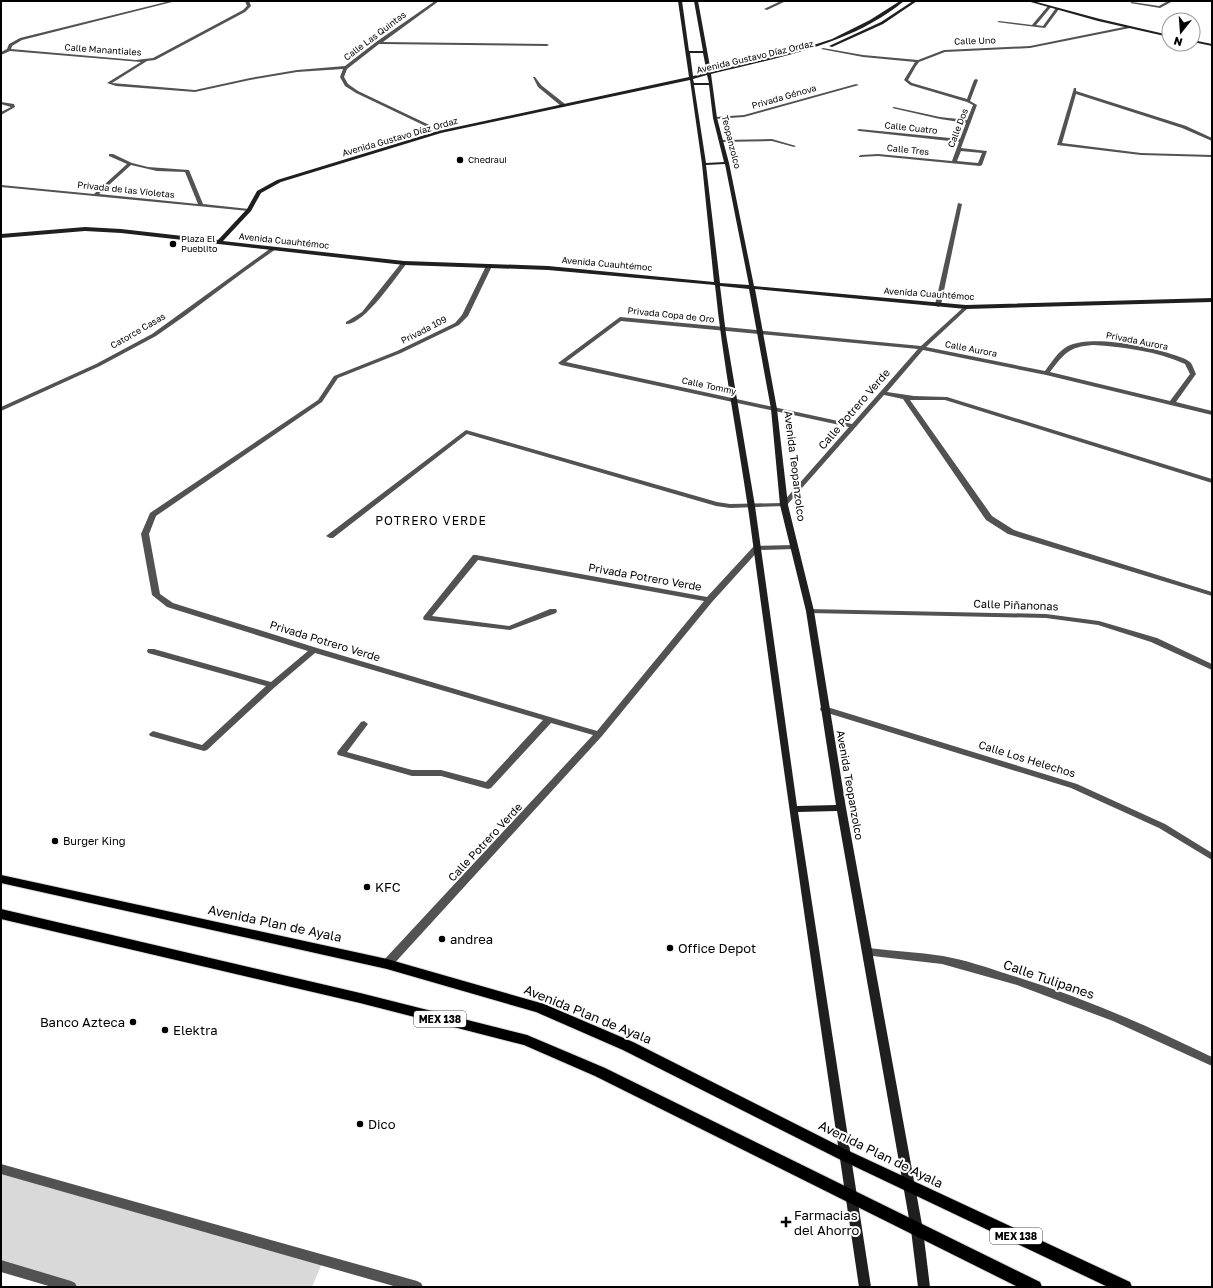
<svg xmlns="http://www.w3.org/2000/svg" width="1213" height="1288" font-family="'Golos Text',sans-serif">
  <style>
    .green { fill: #d9d9d9 }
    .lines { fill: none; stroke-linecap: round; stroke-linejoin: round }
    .primary-casing { stroke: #dbdbdb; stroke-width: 2 }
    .street { fill: #525252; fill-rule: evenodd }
    .secondary { fill: #1f1f1f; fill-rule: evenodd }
    .primary { fill: #000; fill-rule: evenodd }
    .poi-dot { fill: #000; stroke: #fff; stroke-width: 1.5 }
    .labels { text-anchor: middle; stroke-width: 4; stroke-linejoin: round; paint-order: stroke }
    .far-street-label { font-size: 9px; fill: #000; stroke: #fff }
    .far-poi-label { font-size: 9px; fill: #000; stroke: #fff; text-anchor: start }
    .shield { fill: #fff; stroke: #4c4c4c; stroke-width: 1 }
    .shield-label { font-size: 10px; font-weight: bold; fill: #000 }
    .street-label { font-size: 11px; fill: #000; stroke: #fff }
    .poi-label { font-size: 11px; fill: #000; stroke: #fff; text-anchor: start }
    .neighbourhood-label { font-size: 12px; letter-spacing: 1px; fill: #000; stroke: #fff }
    .near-poi-label { font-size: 13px; fill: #000; stroke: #fff; text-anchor: start }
    .near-street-label { font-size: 13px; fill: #000; stroke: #fff }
  </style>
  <rect width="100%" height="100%" fill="#fff"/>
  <polygon class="green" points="1,1169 323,1261 312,1287 71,1287 1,1266"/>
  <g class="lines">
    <g class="primary-casing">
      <g id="primary">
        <polygon points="1,875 387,959 544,1004 633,1042 849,1151 1130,1282 1132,1287 1108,1287 839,1159 623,1050 536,1012 387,969 1,883"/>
        <polygon points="1,909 360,993 527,1035 605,1068 1040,1282 1042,1287 1018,1287 595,1076 524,1045 360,1003 1,919"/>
      </g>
    </g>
    <g class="street">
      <polygon points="170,1 176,1 22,40 12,46 11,49 136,60 153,58 243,10 247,6 245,1 249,1 251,6 245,12 155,60 147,61 112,83 195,90 250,78 297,70 345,66 376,42 435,1 439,1 383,42 547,44 549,45 547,46 379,44 347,69 344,77 348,84 358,91 442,131 442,133 440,133 356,93 345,86 340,77 343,69 297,72 250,80 195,92 116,86 107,83 141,62 10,51 1,55 1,52 7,49 9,44 20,38"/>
      <polygon points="781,1 786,1 767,10 764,9"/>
      <polygon points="1168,1 1173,1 1160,8 1130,3 1132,2 1159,6"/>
      <polygon points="1048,6 1051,7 1036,25 1043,26 1056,8 1059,9 1045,28 997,22 999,21 1032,25"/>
      <path d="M 1129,26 L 1130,28 L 1030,48 L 945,52 L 919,62 L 916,66 L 908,80 L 912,83 L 967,99 L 974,80 L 976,79 L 978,80 L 970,101 L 977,105 L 961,148 L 987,151 L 982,165 L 980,166 L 878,156 L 859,157 L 859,156 L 861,155 L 878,154 L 952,161 L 959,142 L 859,131 L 857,130 L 859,129 L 960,139 L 966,123 L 940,119 L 892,108 L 894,107 L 940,117 L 967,120 L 973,105 L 967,102 L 910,85 L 904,80 L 915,62 L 863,57 L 821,49 L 823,48 L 863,55 L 918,60 L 944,50 L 1030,46 ZM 961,151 L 982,153 L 978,163 L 957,161 Z"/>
      <polygon points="533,77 535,77 541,85 565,104 565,106 561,106 538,87"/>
      <polygon points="856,84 859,85 744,117 715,119 713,118 715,117 744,115"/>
      <polygon points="1074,88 1076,88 1076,91 1186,126 1212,138 1212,141 1182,128 1076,94 1062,143 1141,153 1212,155 1212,157 1141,155 1057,145"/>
      <polygon points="1,102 14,104 15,107 1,115 1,112 11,107 1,104"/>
      <polygon points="772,139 796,146 794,147 772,141 721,142 719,141 721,140"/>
      <path d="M 109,154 L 113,154 L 132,163 L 148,167 L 189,170 L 203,204 L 249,209 L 251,210 L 249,211 L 1,187 L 1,185 L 94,194 L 127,164 L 109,156 ZM 131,165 L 157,171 L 185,172 L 198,204 L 99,194 Z"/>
      <polygon points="958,203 962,204 941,305 938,307 935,305"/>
      <polygon points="271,248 276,249 245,271 186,315 156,336 100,366 1,411 1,407 96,364 152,334"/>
      <path d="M 402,262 L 407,263 C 396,277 363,326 346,324 L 346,322 L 362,312 Z"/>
      <polygon points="489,264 492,266 468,316 459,325 401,353 338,378 322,402 156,516 149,534 160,594 173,603 317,648 597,731 704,601 478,560 432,616 509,626 550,609 556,609 557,611 556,613 510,630 424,620 423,618 424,616 473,555 476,555 707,597 754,546 794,545 798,547 794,549 759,550 712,602 602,736 391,967 387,968 383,967 382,964 383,961 593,735 551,723 491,788 488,789 441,776 412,776 338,755 337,753 338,751 361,722 364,721 368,724 347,752 412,770 441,770 486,782 543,720 315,653 275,687 207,750 204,751 150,736 149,734 153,731 202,745 266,686 148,653 147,651 148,649 154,649 271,682 308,651 167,607 152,595 141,534 150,513 318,400 334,376 397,351 455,323 462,315 486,266"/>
      <path d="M 966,305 L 969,307 L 968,308 L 926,347 L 1045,371 C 1051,363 1058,351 1068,346 C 1093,335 1145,346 1171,354 C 1177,356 1186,358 1191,363 C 1193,366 1194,370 1196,374 L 1176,402 L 1212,411 L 1212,415 L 1046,375 L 923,350 L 887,392 L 914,396 L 947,397 L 1212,479 L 1212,483 L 945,400 L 910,400 L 992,516 L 1014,530 L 1212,592 L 1212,596 L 1008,534 L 986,520 L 903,399 L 884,395 L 786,506 L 730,508 L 716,506 L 467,434 L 333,538 L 330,538 L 326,536 L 466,430 L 717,502 L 730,504 L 782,503 L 849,427 L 561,365 L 558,363 L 620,317 L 921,346 ZM 621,321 L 918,349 L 852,424 L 566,362 ZM 1093,345 C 1124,347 1156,351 1185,364 L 1190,374 L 1170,401 L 1050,372 C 1065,353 1068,347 1093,345 Z"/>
      <polygon points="807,609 1046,614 1099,621 1157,638 1212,664 1212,670 1151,642 1098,625 1046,618 810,613 806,611"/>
      <polygon points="824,706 1077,784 1165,824 1212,853 1212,860 1159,828 1071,788 821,711 820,709 821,707"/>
      <path d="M 868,948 C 893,951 918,952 943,956 C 965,960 986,967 1007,974 C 1078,995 1146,1025 1212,1057 L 1212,1066 L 1113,1021 L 1017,985 L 942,964 L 864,955 L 863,952 L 864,949 Z"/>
      <polygon points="1,1164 417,1281 421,1283 423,1287 397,1287 1,1174"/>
      <polygon points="1,1260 71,1281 75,1283 77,1287 52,1287 1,1272"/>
    </g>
    <g class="secondary">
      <path d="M 678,1 L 682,1 L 689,51 L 703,51 L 694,1 L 698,1 L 711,72 L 792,52 L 832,39 L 870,20 L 900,1 L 904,1 C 851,45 776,58 711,74 L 717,118 L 729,163 L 754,286 L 966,305 L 1212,298 L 1212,302 L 966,309 L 755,289 L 777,409 L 788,505 L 814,611 L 846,808 L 923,1230 L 930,1287 L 918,1287 L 911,1230 L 837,811 L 798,812 L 871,1287 L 859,1287 C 821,1032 784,777 750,522 C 739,443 723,365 715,285 L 548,270 L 404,265 L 121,233 L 85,231 L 1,238 L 1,234 L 85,227 L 121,229 L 218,240 L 247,209 L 257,191 L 277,180 L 438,131 L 689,77 ZM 690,53 L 703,53 L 707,73 L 693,76 ZM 707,75 L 709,83 L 694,83 L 693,79 ZM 690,80 L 702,164 L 714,282 L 548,266 L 404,261 L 223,241 L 251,211 L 261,193 L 281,182 L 441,133 ZM 694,85 L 709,85 L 713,118 L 724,162 L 706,163 ZM 725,164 L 749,285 L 720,283 L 706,165 ZM 720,286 L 749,289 L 771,409 L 780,505 L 806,611 L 836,805 L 797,806 L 755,506 L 726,334 Z"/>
      <polygon points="913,1 917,1 883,24 832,47 829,46 881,22"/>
      <polygon points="1027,1 1033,1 1100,19 1169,35 1169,37 1098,21"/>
      <polygon points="1193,40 1212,44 1212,46 1193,42"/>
    </g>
    <use href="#primary" class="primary"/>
  </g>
  <g class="poi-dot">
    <circle cx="460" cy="160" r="4"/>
    <circle cx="173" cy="244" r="4"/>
    <circle cx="55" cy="841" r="4"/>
    <circle cx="367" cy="887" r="4"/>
    <circle cx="442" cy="939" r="4"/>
    <circle cx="670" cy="948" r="4"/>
    <circle cx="133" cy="1022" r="4"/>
    <circle cx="165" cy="1030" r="4"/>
    <circle cx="360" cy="1124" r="4"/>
    <path d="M784 1216h4v4h4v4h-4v4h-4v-4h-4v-4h4z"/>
  </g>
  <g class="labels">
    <g class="far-street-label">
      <text transform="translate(375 36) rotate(-37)" y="3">Calle Las Quintas</text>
      <text transform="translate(975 41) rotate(-2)" y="3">Calle Uno</text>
      <text transform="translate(103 50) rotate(4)" y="3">Calle Manantiales</text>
      <text transform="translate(755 57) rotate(-13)" y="3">Avenida Gustavo Díaz Ordaz</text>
      <text transform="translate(784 97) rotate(-16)" y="3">Privada Génova</text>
      <text transform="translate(911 128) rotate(6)" y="3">Calle Cuatro</text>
      <text transform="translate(958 128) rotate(-69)" y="3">Calle Dos</text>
      <text transform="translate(400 137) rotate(-16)" y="3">Avenida Gustavo Díaz Ordaz</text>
      <text transform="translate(731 142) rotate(76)" y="3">Teopanzolco</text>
      <text transform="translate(908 150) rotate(6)" y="3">Calle Tres</text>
      <text transform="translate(126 190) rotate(6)" y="3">Privada de las Violetas</text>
      <text transform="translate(284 241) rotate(6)" y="3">Avenida Cuauhtémoc</text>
      <text transform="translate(607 264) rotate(5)" y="3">Avenida Cuauhtémoc</text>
      <text transform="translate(929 294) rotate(4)" y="3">Avenida Cuauhtémoc</text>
      <text transform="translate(671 315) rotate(6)" y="3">Privada Copa de Oro</text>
      <text transform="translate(424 330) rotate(-27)" y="3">Privada 109</text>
      <text transform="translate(138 331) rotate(-30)" y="3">Catorce Casas</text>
      <text transform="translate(1137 341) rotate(11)" y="3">Privada Aurora</text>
      <text transform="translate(971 349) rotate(11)" y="3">Calle Aurora</text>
      <text transform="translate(709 386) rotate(12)" y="3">Calle Tommy</text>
    </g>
    <g class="far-poi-label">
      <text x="468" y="163">Chedraui</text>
      <text x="181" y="242">Plaza El<tspan x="181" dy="10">Pueblito</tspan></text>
    </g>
    <g class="shield">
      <rect x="414" y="1011" width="52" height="16" rx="3"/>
      <rect x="990" y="1228" width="52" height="16" rx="3"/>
    </g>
    <g class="shield-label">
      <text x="440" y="1023">MEX 138</text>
      <text x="1016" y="1240">MEX 138</text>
    </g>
    <g class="street-label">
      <text transform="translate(854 409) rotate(-49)" y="4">Calle Potrero Verde</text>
      <text transform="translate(795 466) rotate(83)" y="4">Avenida Teopanzolco</text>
      <text transform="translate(645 577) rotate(10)" y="4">Privada Potrero Verde</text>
      <text transform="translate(1016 605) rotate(2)" y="4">Calle Piñanonas</text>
      <text transform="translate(325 641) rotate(17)" y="4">Privada Potrero Verde</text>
      <text transform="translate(1027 759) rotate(17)" y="4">Calle Los Helechos</text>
      <text transform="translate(850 785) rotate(80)" y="4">Avenida Teopanzolco</text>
      <text transform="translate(485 842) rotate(-47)" y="4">Calle Potrero Verde</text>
    </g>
    <g class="poi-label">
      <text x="63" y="845">Burger King</text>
    </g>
    <g class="neighbourhood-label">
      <text x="431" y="525">POTRERO VERDE</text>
    </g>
    <g class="near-poi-label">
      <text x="375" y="892">KFC</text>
      <text x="450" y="944">andrea</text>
      <text x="678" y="953">Office Depot</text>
      <text x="125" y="1027" text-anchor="end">Banco Azteca</text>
      <text x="173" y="1035">Elektra</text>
      <text x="368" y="1129">Dico</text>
      <text x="794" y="1220">Farmacias<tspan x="794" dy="15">del Ahorro</tspan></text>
    </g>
    <g class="near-street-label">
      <text transform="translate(275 923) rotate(12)" y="5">Avenida Plan de Ayala</text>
      <text transform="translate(1049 979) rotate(19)" y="5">Calle Tulipanes</text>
      <text transform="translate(588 1014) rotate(22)" y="5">Avenida Plan de Ayala</text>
      <text transform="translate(881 1154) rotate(26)" y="5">Avenida Plan de Ayala</text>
    </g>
  </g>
  <rect width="1213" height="1288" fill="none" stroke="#000000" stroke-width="4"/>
  <g transform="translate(1181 32) rotate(197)"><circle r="19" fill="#ffffff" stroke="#999999"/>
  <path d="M0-3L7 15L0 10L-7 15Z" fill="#000000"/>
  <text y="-6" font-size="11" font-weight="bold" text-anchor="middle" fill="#000000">N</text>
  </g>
</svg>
